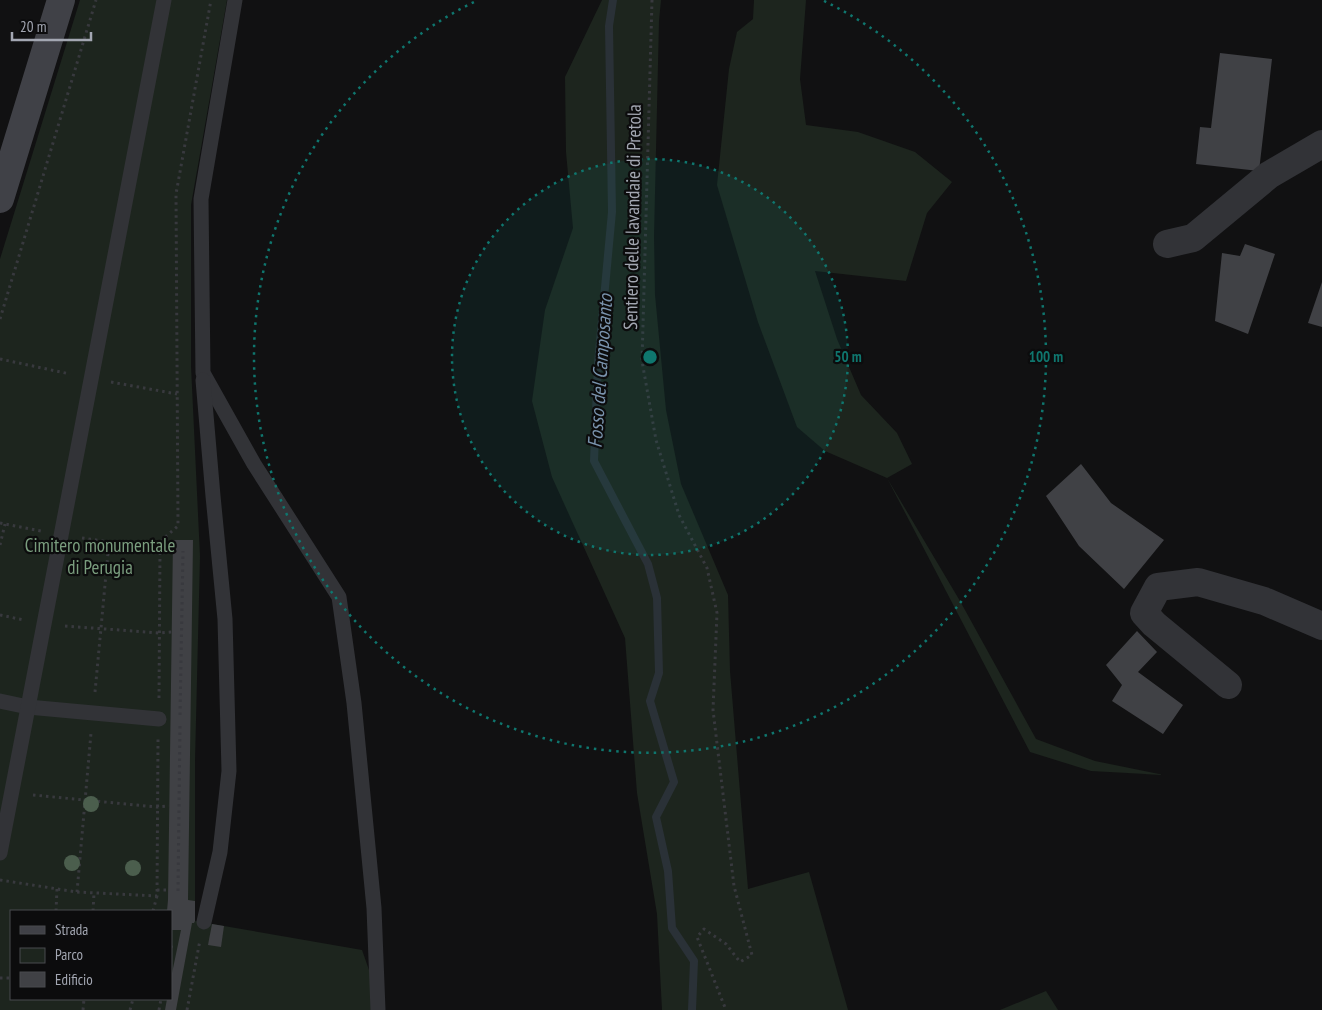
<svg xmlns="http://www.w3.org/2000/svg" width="1322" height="1010" font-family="'PT Sans Narrow',sans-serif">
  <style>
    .green { fill: #1d251e; fill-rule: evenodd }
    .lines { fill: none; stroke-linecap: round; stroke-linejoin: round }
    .stream { stroke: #2a3137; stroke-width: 8 }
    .building { fill: #404145 }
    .path { stroke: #38393e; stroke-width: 3; stroke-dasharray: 2.5 4; stroke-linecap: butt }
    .lane { stroke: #323337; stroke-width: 15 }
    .street { stroke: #323337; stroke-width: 28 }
    .secondary { stroke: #404147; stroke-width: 28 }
    .tree { fill: #4b5e4d }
    .ring { fill: none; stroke: #0f766e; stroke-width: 2.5; stroke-dasharray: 2.5 5 }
    .labels { text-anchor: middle; stroke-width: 4.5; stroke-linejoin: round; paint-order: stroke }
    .street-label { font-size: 19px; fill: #a3a7b2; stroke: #0c0c0d }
    .park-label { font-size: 19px; fill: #7a9d7e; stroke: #0c0c0d }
    .water-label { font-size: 20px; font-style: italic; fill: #7a93ad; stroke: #0c0c0d }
    .centre { fill: #0f766e; stroke: #0c0c0d; stroke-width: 2.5 }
    .ring-label { font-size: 15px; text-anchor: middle; font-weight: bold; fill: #0f766e; stroke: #0c0c0d; stroke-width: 4.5; stroke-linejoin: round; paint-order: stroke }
  </style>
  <rect width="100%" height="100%" fill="#111112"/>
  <g class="green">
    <path d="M 80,0 L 227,0 L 191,205 L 191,366 L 200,556 L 195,761 L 195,921 L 362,950 L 383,1010 L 0,1010 L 0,259 ZM 11,911 L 171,911 L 171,999 L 11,999 Z"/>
    <polygon points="602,0 661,0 659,21 654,236 655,295 666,410 681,484 728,595 730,671 748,889 809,872 848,1010 662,1010 657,914 637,793 625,638 552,477 532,401 545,310 573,228 566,152 565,77"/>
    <polygon points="754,0 806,0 800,79 806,125 858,132 915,152 952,182 927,213 906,281 815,271 837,339 861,395 897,433 912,464 887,478 960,601 1036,739 1095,761 1164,775 1091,771 1030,752 887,478 825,451 797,427 758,322 717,185 729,69 737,32 753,19"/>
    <polygon points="1046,991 1058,1010 1000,1010"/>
  </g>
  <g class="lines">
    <polyline class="stream" points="613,0 609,26 612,212 598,363 594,461 648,564 657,598 659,673 650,701 674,782 656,817 668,871 672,928 694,961 692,1010"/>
  </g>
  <g class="building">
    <polygon points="1220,53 1272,59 1259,171 1196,164 1200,127 1211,128"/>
    <polygon points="1245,244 1275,254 1248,334 1215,321 1222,253 1240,256"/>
    <polygon points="1322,282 1322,327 1308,323"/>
    <polygon points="1081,464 1111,503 1164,540 1124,589 1079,546 1046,496"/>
    <polygon points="173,540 193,540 188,900 195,901 195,921 194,923 192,923 176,1010 165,1010 167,999 171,999 171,978 181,930 171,930 171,911 167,911 168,900"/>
    <polygon points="1137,631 1157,652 1138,672 1183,705 1163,734 1112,701 1122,685 1106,665"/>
    <polygon points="212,924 224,926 221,947 208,945"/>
  </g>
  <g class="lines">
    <g class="path">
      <polyline points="652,0 642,361 656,440 679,515 707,568 717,613 713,710 734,886 752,955 740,962 726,944 704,929 697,937 726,1010"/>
      <polyline points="0,319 96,0"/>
      <polyline points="0,359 70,374"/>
      <polyline points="111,382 177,394"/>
      <polyline points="0,523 41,531"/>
      <polyline points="82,538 173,551"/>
      <polyline points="0,545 5,524"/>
      <polyline points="0,615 24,620"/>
      <polyline points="65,626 159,633 172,632"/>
      <polyline points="95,692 109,542"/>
      <polyline points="159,698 160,549 163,539 178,526 176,194 211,0"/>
      <polyline points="180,715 183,551"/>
      <polyline points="33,795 157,807 169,806"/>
      <polyline points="0,880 77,892 157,896 158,739"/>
      <polyline points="157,890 168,890"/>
      <polyline points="178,891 180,724"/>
      <polyline points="77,892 91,733"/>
      <polyline points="56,911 57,889"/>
      <polyline points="93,911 94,893"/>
      <polyline points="153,911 157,896"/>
      <polyline points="171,948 172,942"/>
      <polyline points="0,978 11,978"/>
      <polyline points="83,1010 84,999"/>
      <polyline points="130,1010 133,999"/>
      <polyline points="159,1010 161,999"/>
      <polyline points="187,1010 200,940"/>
    </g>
    <g class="lane">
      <polyline points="235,0 201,199 203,373 254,464 339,597 354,703 374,908 378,1010"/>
      <polyline points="203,380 213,496 225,619 229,771 220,852 204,922"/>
      <polyline points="0,701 28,707 159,719"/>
      <polyline points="0,853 164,0"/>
    </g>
    <g class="street">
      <polyline points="1167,244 1193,238 1269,175 1322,144"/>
      <polyline points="1228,685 1154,624 1144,613 1158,587 1198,582 1264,601 1322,626"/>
    </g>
    <polyline class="secondary" points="0,199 61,0"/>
  </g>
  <g class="tree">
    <circle cx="91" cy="804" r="8"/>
    <circle cx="72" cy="863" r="8"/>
    <circle cx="133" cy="868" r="8"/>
  </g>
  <circle cx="650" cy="357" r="198" fill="#0f766e" fill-opacity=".12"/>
  <g class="ring">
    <circle cx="650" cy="357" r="198"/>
    <path d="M824 1A396 396 0 1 1 476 1"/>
  </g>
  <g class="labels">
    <g class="street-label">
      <text transform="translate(632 217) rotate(-89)" y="7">Sentiero delle lavandaie di Pretola</text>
    </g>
    <g class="park-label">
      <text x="100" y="552">Cimitero monumentale<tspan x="100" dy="22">di Perugia</tspan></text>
    </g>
    <g class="water-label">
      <text transform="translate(600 371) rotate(-86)" y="7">Fosso del Camposanto</text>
    </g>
  </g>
  <circle cx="650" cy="357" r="8" class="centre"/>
  <g class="ring-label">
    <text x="848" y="362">50 m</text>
    <text x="1046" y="362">100 m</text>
  </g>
  <rect x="10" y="910" width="162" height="90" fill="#0c0c0d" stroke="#484a4f"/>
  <rect x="20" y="926" width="25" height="8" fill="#404147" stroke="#484a4f"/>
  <text x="55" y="935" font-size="15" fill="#a3a7b2">Strada</text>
  <rect x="20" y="948" width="25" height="15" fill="#1d251e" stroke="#484a4f"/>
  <text x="55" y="960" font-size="15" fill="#a3a7b2">Parco</text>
  <rect x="20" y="972" width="25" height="15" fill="#404145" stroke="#484a4f"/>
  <text x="55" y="985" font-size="15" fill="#a3a7b2">Edificio</text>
  <path d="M12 32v8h79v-8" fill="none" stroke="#a3a7b2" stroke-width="2.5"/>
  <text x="20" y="32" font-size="15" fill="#a3a7b2" stroke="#0c0c0d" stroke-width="4" paint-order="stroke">20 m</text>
</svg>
